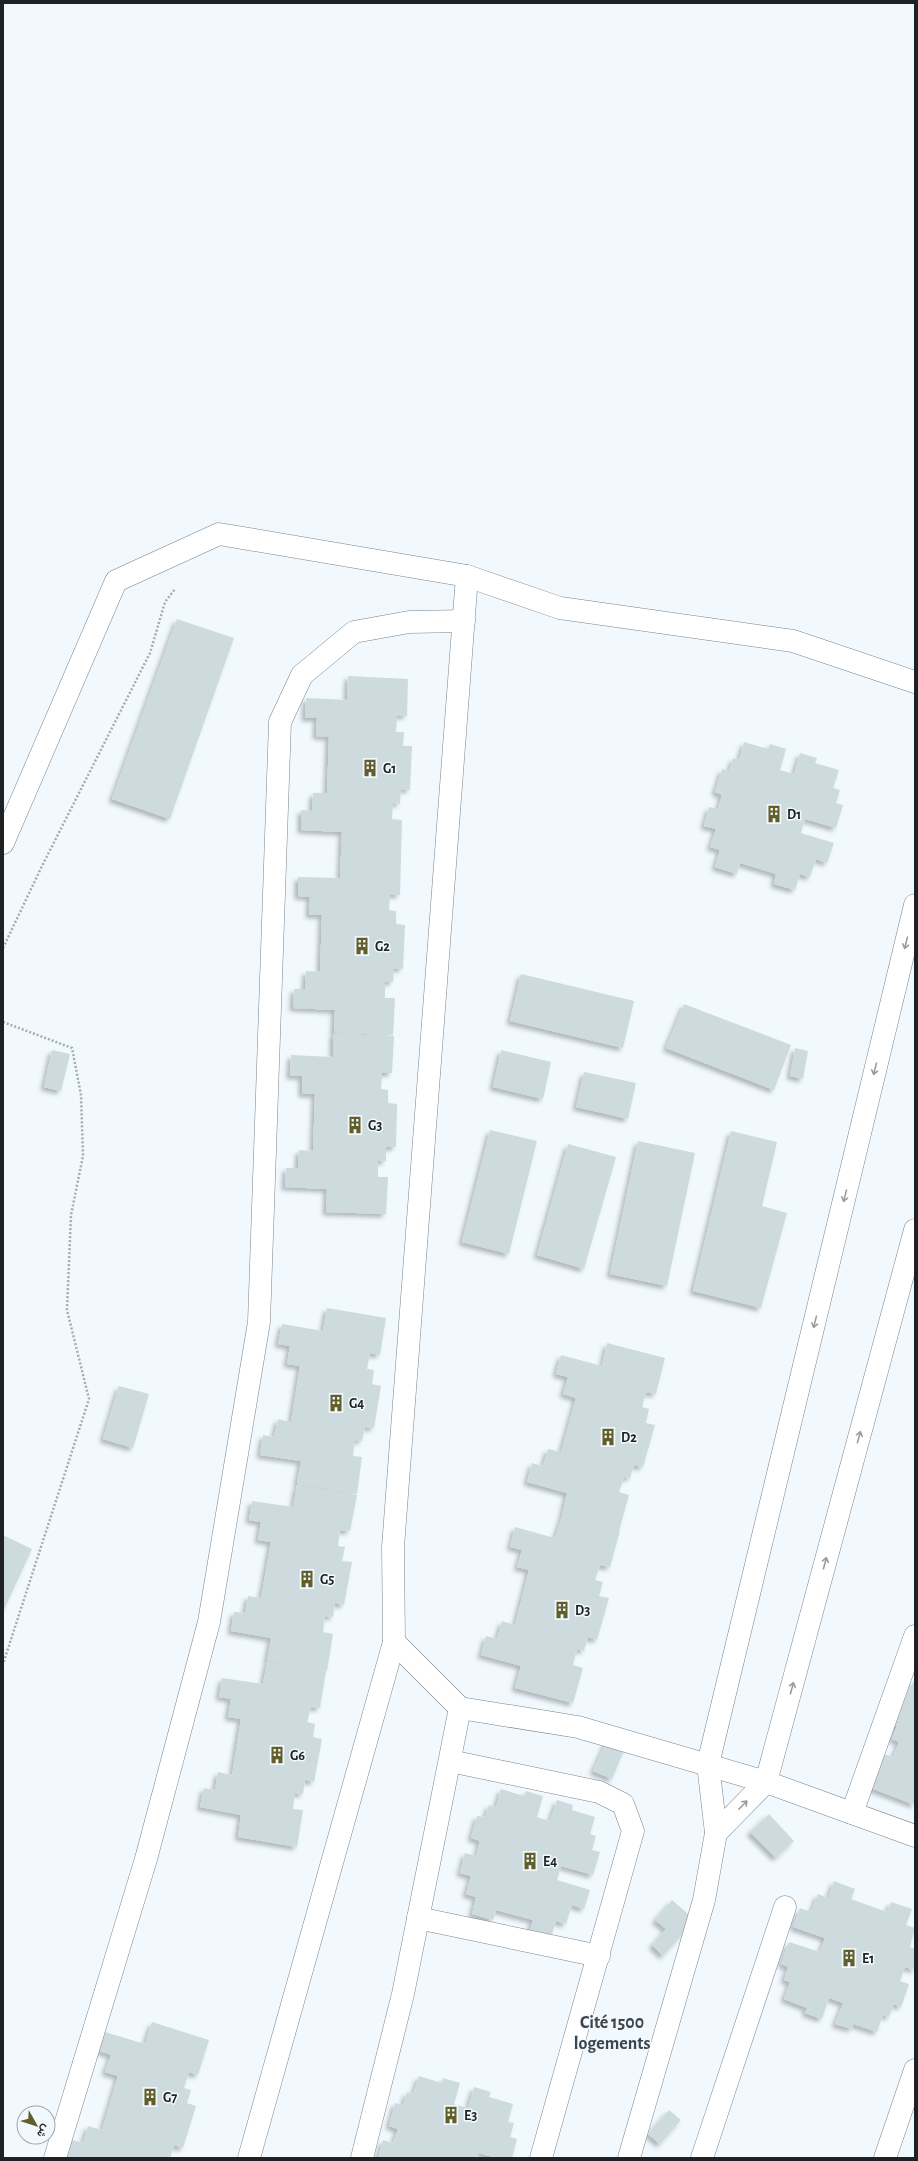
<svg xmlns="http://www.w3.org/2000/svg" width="918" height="2161" font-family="'Alegreya Sans',Vazirmatn,sans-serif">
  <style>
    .building { fill: #cedbde; filter: url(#shadow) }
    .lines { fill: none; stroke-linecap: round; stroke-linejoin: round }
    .street-casing { stroke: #7b848b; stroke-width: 23 }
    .path { stroke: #a5acb0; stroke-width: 2.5; stroke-dasharray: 2 2; stroke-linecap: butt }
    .street { stroke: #fff; stroke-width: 22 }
    .oneway { stroke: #9a9c9c }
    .labels { text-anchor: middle; stroke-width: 3; stroke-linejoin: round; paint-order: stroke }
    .poi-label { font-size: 14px; font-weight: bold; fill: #1e2224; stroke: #f1f9ff; text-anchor: start }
    .district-label { font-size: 18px; font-weight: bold; fill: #3d454b; stroke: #f1f9ff }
  </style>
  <defs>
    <filter id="shadow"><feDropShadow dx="-3.5" dy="3.5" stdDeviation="2" flood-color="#0004"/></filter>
  </defs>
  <rect width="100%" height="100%" fill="#f1f9ff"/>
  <g class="building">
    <polygon points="177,619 234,638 170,819 112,799"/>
    <polygon points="348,676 408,679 407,716 397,715 396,732 404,732 403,746 412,746 410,790 401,789 400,804 393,803 392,819 402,820 401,857 400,895 390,894 389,910 396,911 396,924 405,925 403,969 394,968 393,982 385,982 385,998 395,998 393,1035 334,1033 335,1010 293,1008 294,989 305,989 306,971 320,972 322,915 309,915 310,897 298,896 298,877 340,878 342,832 301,830 301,810 312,811 313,793 327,793 329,737 316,736 317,718 305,718 306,698 347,700"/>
    <polygon points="744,742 768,749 770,744 786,749 780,770 794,774 800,753 817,758 815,763 839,770 833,788 840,790 836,803 843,805 836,828 805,819 801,833 834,843 827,863 816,859 810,877 800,874 795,890 774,884 776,874 740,863 737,874 715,867 720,850 710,847 716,829 704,826 709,807 718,809 722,795 715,792 722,769 729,771 733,758 739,760"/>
    <polygon points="521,974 634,1001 623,1048 510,1021"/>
    <polygon points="684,1004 791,1045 774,1090 666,1048"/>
    <polygon points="333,1034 394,1036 392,1073 382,1073 381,1089 388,1090 388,1103 397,1104 396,1147 386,1147 386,1161 378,1161 378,1177 388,1177 386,1214 326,1212 327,1189 285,1187 286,1168 298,1168 299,1150 313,1151 315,1094 302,1094 302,1076 290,1076 291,1055 333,1057"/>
    <polygon points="795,1048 808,1051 803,1079 790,1076"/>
    <polygon points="52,1050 70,1054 61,1091 44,1087"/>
    <polygon points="501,1050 551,1062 543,1099 493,1087"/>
    <polygon points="584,1072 636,1083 628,1119 576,1107"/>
    <polygon points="490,1130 537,1141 509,1254 462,1242"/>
    <polygon points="731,1131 777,1142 762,1206 787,1213 761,1308 693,1291"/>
    <polygon points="638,1141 695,1153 667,1286 610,1274"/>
    <polygon points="568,1144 616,1157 584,1269 537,1255"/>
    <polygon points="327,1308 386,1318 380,1355 370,1353 367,1369 374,1370 372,1384 381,1386 374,1428 365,1427 362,1441 355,1440 353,1456 362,1457 357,1494 297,1484 301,1461 260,1455 263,1435 274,1437 278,1419 291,1422 300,1366 287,1364 290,1346 278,1344 282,1324 323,1331"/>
    <polygon points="607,1343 665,1358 656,1394 646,1392 642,1407 649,1409 646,1423 655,1425 643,1467 634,1465 630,1478 624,1477 619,1492 629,1495 619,1531 602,1526 620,1531 610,1567 600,1565 595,1580 603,1582 599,1596 609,1598 597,1640 588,1637 584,1651 577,1649 573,1665 583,1668 573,1703 515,1688 521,1666 481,1655 486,1636 497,1639 502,1621 515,1625 529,1570 517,1567 522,1550 510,1547 515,1527 555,1538 562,1516 567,1493 527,1482 532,1463 543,1466 548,1449 561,1452 576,1398 563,1394 568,1377 556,1374 561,1355 602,1366"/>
    <polygon points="119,1386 149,1394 133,1448 103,1439"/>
    <polygon points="297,1485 357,1495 350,1531 340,1530 338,1546 345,1547 342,1561 352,1562 344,1605 335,1603 333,1617 325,1616 323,1632 333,1634 327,1671 267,1661 271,1638 231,1631 234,1612 245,1613 248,1596 261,1598 271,1542 258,1540 261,1522 249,1520 252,1501 293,1507"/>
    <polygon points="3,1535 32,1549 3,1612"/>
    <polygon points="267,1662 326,1671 320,1708 311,1707 307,1722 315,1724 313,1737 322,1739 314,1782 305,1780 303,1794 295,1793 293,1809 303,1810 297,1847 238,1837 241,1815 200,1807 204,1788 215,1790 218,1772 232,1775 241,1719 228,1717 231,1699 219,1697 222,1678 263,1684"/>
    <polygon points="915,1678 915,1805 871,1788 884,1754 893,1757 899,1742 892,1739 897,1726 888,1723 903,1682 912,1685"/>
    <polygon points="608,1738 626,1746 612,1779 593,1771"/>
    <polygon points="501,1789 524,1796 526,1791 543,1796 537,1817 550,1821 557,1800 573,1805 572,1810 595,1817 590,1834 596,1836 592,1850 600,1852 593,1875 561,1866 557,1880 590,1890 584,1909 572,1905 566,1924 556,1921 551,1937 530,1931 533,1920 496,1910 493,1920 472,1914 476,1897 466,1894 471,1876 460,1873 465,1853 476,1856 480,1841 471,1838 477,1816 485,1817 489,1805 496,1807"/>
    <polygon points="769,1814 794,1841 776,1858 750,1832"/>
    <polygon points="834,1881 855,1889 851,1899 887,1912 891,1902 912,1909 906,1925 915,1928 910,1947 915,1949 915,1970 905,1967 900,1981 909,1984 901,2007 894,2004 889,2017 883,2015 877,2032 853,2024 852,2029 835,2024 843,2003 829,1998 822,2019 805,2013 807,2008 784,1999 790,1982 784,1980 788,1967 781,1964 789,1942 820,1952 825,1938 793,1927 800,1908 811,1912 818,1894 828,1898"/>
    <polygon points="672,1900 695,1920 663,1956 652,1945 666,1929 655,1920"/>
    <polygon points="152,2022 209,2040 198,2075 189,2072 184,2088 191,2090 187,2103 196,2106 183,2148 174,2145 170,2158 163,2156 162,2158 67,2158 72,2140 83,2143 88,2126 102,2130 118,2076 105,2072 111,2055 100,2051 105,2032 145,2044"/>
    <polygon points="419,2076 442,2083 443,2078 460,2083 454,2104 468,2108 474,2087 491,2092 489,2097 513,2104 508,2122 514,2123 510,2137 517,2139 512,2158 497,2158 479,2153 477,2158 378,2158 383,2140 393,2143 398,2129 389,2126 395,2103 403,2105 407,2092 413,2094"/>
    <polygon points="669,2110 681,2120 660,2144 648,2134"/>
  </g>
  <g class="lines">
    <g class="street-casing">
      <g id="street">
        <polyline points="467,576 393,1547 394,1642 460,1708 578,1727 766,1782 915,1836"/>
        <polyline points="3,843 116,581 219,534 467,576 560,608 793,641 915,682"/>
        <polyline points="450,1761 599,1792 623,1804 633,1831 541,2158"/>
        <polyline points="852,1813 915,1636"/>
        <polyline points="716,1833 766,1782 915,1230"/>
        <polyline points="418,1918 599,1956"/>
        <polyline points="55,2158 146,1859 209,1622 259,1322 280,722 302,675 354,632 409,622 464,621"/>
        <polyline points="249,2158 394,1642"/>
        <polyline points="362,2158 403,1994 460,1708"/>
        <polyline points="629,2158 704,1900 716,1833 708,1764 915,905"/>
        <polyline points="702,2158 785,1907"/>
        <polyline points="885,2158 915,2070"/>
      </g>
    </g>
    <g class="path">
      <polyline points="3,948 42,866 150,653 165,602 175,589"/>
      <polyline points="3,1022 72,1048 81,1095 83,1156 71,1215 67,1310 89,1399 3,1664"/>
    </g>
    <use href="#street" class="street"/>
  </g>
  <defs><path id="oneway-shaft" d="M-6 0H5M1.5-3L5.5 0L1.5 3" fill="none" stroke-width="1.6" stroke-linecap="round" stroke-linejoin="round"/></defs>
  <g class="oneway">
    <use href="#oneway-shaft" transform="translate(906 943) rotate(104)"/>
    <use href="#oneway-shaft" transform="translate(875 1069) rotate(104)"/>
    <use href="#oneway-shaft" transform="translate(845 1196) rotate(104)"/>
    <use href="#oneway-shaft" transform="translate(815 1322) rotate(104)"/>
    <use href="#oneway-shaft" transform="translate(859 1437) rotate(-75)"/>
    <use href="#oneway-shaft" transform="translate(825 1563) rotate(-75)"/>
    <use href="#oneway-shaft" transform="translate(792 1688) rotate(-75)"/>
    <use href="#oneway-shaft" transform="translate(743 1805) rotate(-45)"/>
  </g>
  <defs>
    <g id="building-bare" transform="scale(1.38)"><path d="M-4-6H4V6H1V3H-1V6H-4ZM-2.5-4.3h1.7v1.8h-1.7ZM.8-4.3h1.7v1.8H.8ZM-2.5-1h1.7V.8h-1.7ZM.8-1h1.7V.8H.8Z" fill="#625e2a" stroke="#f1f9ff" stroke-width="2.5" paint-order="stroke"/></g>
  </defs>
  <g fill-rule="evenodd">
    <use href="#building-bare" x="370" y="768"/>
    <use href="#building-bare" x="774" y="814"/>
    <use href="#building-bare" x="362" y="946"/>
    <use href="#building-bare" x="355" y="1125"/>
    <use href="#building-bare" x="336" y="1403"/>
    <use href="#building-bare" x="608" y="1437"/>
    <use href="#building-bare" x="307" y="1579"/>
    <use href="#building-bare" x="562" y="1610"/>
    <use href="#building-bare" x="277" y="1755"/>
    <use href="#building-bare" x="530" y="1861"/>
    <use href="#building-bare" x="849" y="1958"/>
    <use href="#building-bare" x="150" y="2097"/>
    <use href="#building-bare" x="451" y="2115"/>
  </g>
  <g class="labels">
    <g class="poi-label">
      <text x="383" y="773">G1</text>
      <text x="787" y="819">D1</text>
      <text x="375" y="951">G2</text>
      <text x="368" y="1130">G3</text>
      <text x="349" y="1408">G4</text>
      <text x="621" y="1442">D2</text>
      <text x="320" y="1584">G5</text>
      <text x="575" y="1615">D3</text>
      <text x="290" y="1760">G6</text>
      <text x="543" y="1866">E4</text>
      <text x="862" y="1963">E1</text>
      <text x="163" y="2102">G7</text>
      <text x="464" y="2120">E3</text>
    </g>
    <g class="district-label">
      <text x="612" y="2028">Cité 1500<tspan x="612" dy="21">logements</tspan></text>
    </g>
  </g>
  <rect width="918" height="2161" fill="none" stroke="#1e2224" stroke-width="8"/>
  <g transform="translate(36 2125) rotate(129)"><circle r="19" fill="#f1f9ff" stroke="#9da3a7"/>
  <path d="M0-3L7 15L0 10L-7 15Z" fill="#625e2a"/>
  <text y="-6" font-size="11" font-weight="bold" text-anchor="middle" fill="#1e2224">ش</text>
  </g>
</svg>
